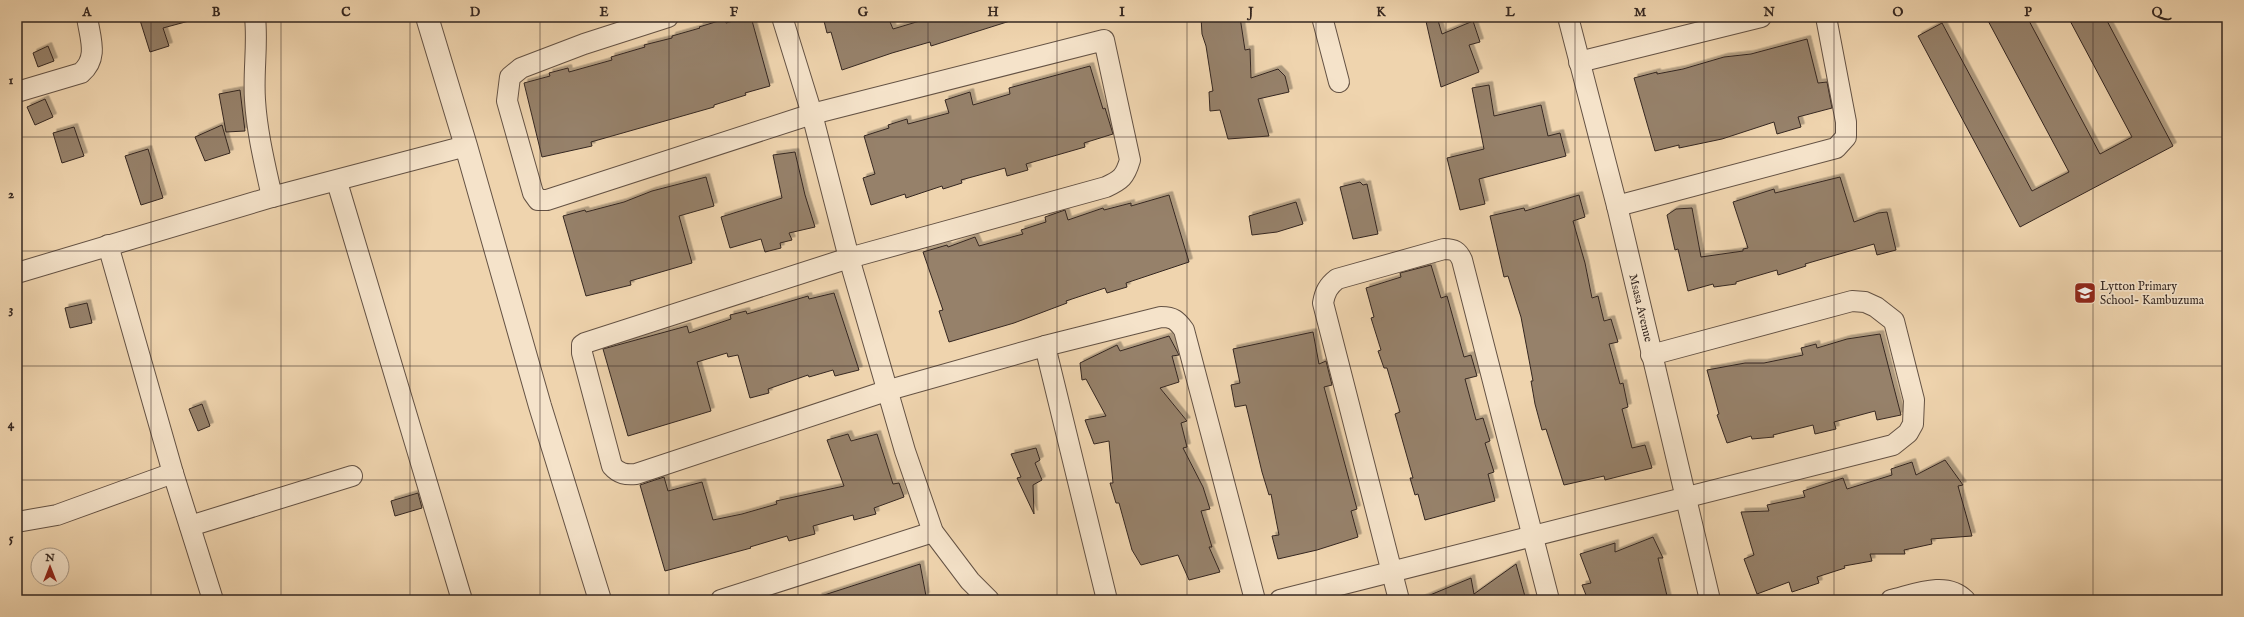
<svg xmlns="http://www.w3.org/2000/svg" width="2244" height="617" font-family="'IM FELL English',serif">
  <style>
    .building { fill: #96816a; stroke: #352721; filter: url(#shadow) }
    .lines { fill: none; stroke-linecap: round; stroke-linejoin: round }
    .minor-casing { stroke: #645244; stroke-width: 22 }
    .tertiary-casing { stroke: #645244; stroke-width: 24 }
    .minor { stroke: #f5e3ca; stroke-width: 20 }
    .tertiary { stroke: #f5e3ca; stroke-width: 22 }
    .grid { fill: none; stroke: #352721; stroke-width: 1; stroke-opacity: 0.55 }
    .labels { text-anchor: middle; stroke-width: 3.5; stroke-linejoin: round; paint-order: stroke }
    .poi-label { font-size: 12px; fill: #352721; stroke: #f5e3ca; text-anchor: start }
    .street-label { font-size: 12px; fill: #352721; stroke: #f5e3ca }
    .neatline { fill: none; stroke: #352721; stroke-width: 1.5 }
    .grid-label { font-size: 13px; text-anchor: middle; font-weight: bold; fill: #352721 }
  </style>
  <defs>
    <filter id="shadow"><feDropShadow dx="3.5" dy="-3.5" stdDeviation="0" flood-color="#0004"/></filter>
  </defs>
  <rect width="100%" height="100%" fill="#efd4ae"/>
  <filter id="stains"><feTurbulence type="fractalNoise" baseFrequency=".005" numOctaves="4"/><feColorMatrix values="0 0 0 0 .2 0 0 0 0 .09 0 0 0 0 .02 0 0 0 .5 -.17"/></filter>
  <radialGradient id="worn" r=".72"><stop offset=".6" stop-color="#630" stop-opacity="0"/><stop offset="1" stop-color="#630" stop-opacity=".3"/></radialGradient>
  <g class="building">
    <polygon points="139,17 188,17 189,21 163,28 169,46 150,52"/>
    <polygon points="747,17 751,17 770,86 745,93 746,95 714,105 714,107 591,142 592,146 542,157 524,83 550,76 549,73 568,68 569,72 612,60 611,57 645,47 644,45 672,38 672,36 700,28 699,27 725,19 726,23"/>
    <polygon points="823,17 888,17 893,29 923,20 923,17 1009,17 1010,21 931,46 930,42 892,53 842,70 831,32 827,33"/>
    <polygon points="1201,17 1240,17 1245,50 1250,49 1251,78 1278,69 1285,76 1289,92 1258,99 1269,136 1228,139 1220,110 1210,111 1209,92 1213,91 1206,46 1202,34"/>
    <polygon points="1425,17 1437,17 1442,34 1473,21 1480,42 1469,45 1479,72 1441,87"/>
    <polygon points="1986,17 2027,17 2100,154 2132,137 2068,17 2105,17 2173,146 2020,227 1918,36 1942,23 2032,191 2069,172"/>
    <polygon points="1807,39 1818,83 1827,82 1832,108 1798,117 1801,127 1777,134 1774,122 1722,139 1679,148 1679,145 1655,151 1634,78 1657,72 1657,74 1683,69 1724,57 1751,54"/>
    <polygon points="48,46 54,61 38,67 33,53"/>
    <polygon points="1090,66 1103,109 1105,108 1113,134 1084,143 1085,147 1026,164 1028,170 1007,176 1005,168 961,180 962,183 943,189 942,186 906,198 905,194 871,205 863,178 875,174 864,136 889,128 888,125 907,119 908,124 949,113 945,100 970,92 973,105 1010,94 1009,88"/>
    <polygon points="1489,85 1494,116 1541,105 1548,136 1560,133 1566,156 1479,179 1485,204 1460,210 1447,158 1484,149 1472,88"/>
    <polygon points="240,90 245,131 226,132 219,94"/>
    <polygon points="45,99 53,117 35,125 27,107"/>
    <polygon points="222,125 230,153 205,161 195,137"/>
    <polygon points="74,127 84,156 62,163 53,133"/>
    <polygon points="148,149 163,198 141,205 125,156"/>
    <polygon points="795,152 805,195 815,227 789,233 792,240 780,243 781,248 765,252 761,239 730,248 721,217 782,198 773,155"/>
    <polygon points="706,177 714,206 679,216 692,263 630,281 631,285 586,296 563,216 585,210 586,212 624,202 652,191"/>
    <polygon points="1840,177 1854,222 1878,213 1887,212 1896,250 1877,255 1874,244 1805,264 1806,266 1778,275 1777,270 1736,282 1736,284 1714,287 1713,284 1688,291 1678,249 1675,250 1667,215 1676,209 1692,208 1701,257 1743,251 1743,249 1748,248 1733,202 1774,189 1775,193"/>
    <polygon points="1360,182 1363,185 1367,184 1378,234 1353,239 1340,187"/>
    <polygon points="1169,195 1189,262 1126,283 1127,287 1107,293 1105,288 1066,301 1067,303 1014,323 949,342 939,311 943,310 923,252 947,245 948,247 975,237 979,246 1023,234 1021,230 1046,222 1045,217 1065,210 1068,220 1103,208 1104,210 1131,203 1131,206"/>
    <polygon points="1579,195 1585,217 1573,221 1585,263 1592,298 1598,296 1604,321 1611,319 1618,342 1609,344 1620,384 1623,383 1628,407 1622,409 1632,448 1645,445 1652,468 1605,480 1604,476 1564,485 1546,429 1542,430 1535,404 1531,381 1533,381 1521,317 1508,276 1504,277 1490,216 1524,208 1525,211"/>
    <polygon points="1296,202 1303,224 1277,232 1252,235 1249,216"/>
    <polygon points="1431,265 1441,298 1447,296 1464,357 1471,355 1477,376 1465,379 1476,420 1483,418 1490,441 1485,443 1494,472 1488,474 1495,501 1425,520 1418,494 1415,495 1410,478 1413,478 1395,414 1400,412 1387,368 1384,368 1378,351 1381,350 1371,318 1374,317 1366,288 1401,277 1400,273"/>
    <polygon points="834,293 859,370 835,376 833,370 809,377 808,375 768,389 769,393 750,398 738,355 728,357 727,353 697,362 711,411 628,436 603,349 687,326 689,333 731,319 730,315 746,311 747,314 808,296 809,299"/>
    <polygon points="87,303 92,323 70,328 65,308"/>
    <polygon points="1313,332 1319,364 1326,361 1332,385 1324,387 1357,509 1351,511 1358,537 1317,550 1278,559 1272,536 1279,535 1271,494 1269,495 1262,472 1246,405 1235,407 1231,385 1240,383 1233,349"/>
    <polygon points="1880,334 1901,415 1877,420 1875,411 1834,422 1836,429 1815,434 1813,425 1773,435 1774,437 1752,439 1751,436 1727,443 1717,415 1719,414 1707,370 1745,363 1764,363 1803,355 1801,348 1816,344 1817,348 1847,339"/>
    <polygon points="1169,336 1179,355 1172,356 1179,382 1160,388 1187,421 1181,423 1187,447 1183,448 1203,487 1210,509 1201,511 1212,547 1209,547 1220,572 1189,580 1178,555 1141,565 1132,550 1119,503 1116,503 1110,483 1113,483 1109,441 1094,444 1085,420 1106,416 1086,379 1082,380 1080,363 1117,345 1120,351"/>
    <polygon points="202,404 210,426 198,431 189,409"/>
    <polygon points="848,434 851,441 877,434 893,484 899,483 904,497 874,508 876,514 854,520 853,515 813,526 815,534 789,541 787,536 750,547 751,548 665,571 640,485 664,477 668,491 702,482 713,520 742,514 777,504 776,501 844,486 827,440"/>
    <polygon points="1036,448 1040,460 1035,463 1042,480 1033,485 1034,514 1017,478 1021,477 1011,454"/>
    <polygon points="1945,460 1963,485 1958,486 1972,536 1931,539 1932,544 1904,550 1905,554 1870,554 1872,561 1844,566 1845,568 1817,577 1819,583 1792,592 1789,582 1757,594 1744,559 1754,555 1741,512 1769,511 1767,505 1805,497 1803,491 1843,478 1847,489 1892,475 1891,469 1912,462 1916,475"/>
    <polygon points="418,493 422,508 395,516 391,501"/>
    <polygon points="1653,537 1663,558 1658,558 1668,600 1588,600 1582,585 1591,583 1580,554 1615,543 1615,552"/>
    <polygon points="920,564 926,596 919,600 819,600 818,597"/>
    <polygon points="1516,564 1526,600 1418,600 1471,578 1474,594"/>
  </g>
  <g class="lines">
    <g class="minor-casing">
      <g id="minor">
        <path d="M 255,17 C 258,45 253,72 255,100 C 257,133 265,165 272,197"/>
        <path d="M 668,17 L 584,44 L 521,68 L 510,77 L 507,101 L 533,193 L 538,200 L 547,200 L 812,114 L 1104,40 L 1130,160 C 1125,177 1121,180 1106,187 L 849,258 L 585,343 L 582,345 L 582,353 L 612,466 C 619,474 626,475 636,474 L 889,390 L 1045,346 L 1161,317 C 1173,317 1177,320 1184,330 L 1255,600"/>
        <polyline points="782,17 812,114 849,258 905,451 933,532 970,581 989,600"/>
        <polyline points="1322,17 1339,82"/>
        <path id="s1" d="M 1568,17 L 1617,206 L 1710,600"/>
        <polyline points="1579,62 1761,17"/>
        <path d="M 17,92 L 81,73 C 99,58 90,38 87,17"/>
        <polyline points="337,182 462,600"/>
        <polyline points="1617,206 1836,148 1846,137 1846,122 1826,17"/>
        <polyline points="108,245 173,473 213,600"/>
        <polyline points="17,273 272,197 466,146"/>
        <polyline points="1045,346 1107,600"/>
        <polyline points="17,522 57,515 173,473"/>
        <polyline points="190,526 352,476"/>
        <polyline points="721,600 933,532"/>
        <polyline points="1280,600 1893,445 1908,433 1913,424 1914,400 1894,321 1876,307 1865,302 1852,301 1651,355"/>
        <path d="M 1399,600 L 1323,303 C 1325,292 1328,286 1337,279 L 1444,249 C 1454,249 1458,251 1462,260 L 1549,600"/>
        <path d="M 1891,600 C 1913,595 1946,580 1965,600"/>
      </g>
    </g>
    <g class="tertiary-casing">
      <polyline id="tertiary" points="427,17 466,146 540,406 600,600"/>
    </g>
    <use href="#minor" class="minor"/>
    <use href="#tertiary" class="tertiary"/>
  </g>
  <path class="grid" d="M 151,17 L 151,600M 281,17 L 281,600M 410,17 L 410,600M 540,17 L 540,600M 669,17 L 669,600M 798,17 L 798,600M 928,17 L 928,600M 1057,17 L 1057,600M 1187,17 L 1187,600M 1316,17 L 1316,600M 1446,17 L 1446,600M 1575,17 L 1575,600M 1704,17 L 1704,600M 1834,17 L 1834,600M 1963,17 L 1963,600M 2093,17 L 2093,600M 17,137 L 2227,137M 17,251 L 2227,251M 17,366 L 2227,366M 17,480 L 2227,480"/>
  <defs>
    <g id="school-square" transform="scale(1.15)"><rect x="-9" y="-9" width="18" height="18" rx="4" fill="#8f2418" stroke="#f5e3ca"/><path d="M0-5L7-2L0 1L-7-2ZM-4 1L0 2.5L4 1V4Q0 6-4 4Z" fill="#fff"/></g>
  </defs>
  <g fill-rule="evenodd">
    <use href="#school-square" x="2085" y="293"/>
  </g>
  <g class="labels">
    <g class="poi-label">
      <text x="2100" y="290">Lytton Primary<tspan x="2100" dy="14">School- Kambuzuma</tspan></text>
    </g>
    <g class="street-label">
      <text dy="4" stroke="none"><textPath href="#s1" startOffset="300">Msasa Avenue</textPath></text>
    </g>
  </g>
  <rect width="2244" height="617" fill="none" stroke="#efd4ae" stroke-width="44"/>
  <g transform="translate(50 567)"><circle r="19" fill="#f5e3ca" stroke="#a89886"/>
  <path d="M0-3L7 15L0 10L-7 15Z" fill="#8f2418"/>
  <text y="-6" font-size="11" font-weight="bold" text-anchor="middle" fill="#352721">N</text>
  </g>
  <rect x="22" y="22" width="2200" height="573" class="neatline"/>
  <g class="grid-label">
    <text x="87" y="16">A</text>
    <text x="216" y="16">B</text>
    <text x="346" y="16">C</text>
    <text x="475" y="16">D</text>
    <text x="604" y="16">E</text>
    <text x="734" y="16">F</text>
    <text x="863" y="16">G</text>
    <text x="993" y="16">H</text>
    <text x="1122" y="16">I</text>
    <text x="1251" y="16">J</text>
    <text x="1381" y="16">K</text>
    <text x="1510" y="16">L</text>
    <text x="1640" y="16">M</text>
    <text x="1769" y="16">N</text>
    <text x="1898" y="16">O</text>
    <text x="2028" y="16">P</text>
    <text x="2157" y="16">Q</text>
    <text x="11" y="84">1</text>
    <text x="11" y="198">2</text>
    <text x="11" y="313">3</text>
    <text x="11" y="428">4</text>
    <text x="11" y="542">5</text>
  </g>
  <rect width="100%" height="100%" filter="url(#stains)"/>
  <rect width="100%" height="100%" fill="url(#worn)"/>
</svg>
